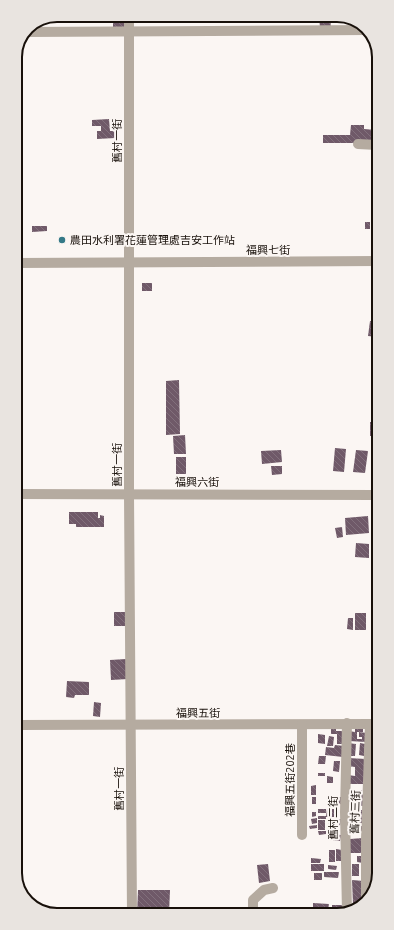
<svg xmlns="http://www.w3.org/2000/svg" width="394" height="930" font-family="Ubuntu,'Noto Sans TC',sans-serif">
  <style>
    .building { fill: url(#building-back-hatch) }
    .lines { fill: none; stroke-linecap: round; stroke-linejoin: round }
    .minor { stroke: #b5aba0; stroke-width: 10 }
    .poi-dot { fill: #347987; stroke: #fbf6f3; stroke-width: 1.5 }
    .labels { text-anchor: middle; stroke-width: 4; stroke-linejoin: round; paint-order: stroke }
    .street-label { font-size: 11px; fill: #18100a; stroke: #fbf6f3 }
    .poi-label { font-size: 11px; fill: #18100a; stroke: #fbf6f3; text-anchor: start }
    .rim { fill: none; stroke: #18100a; stroke-width: 2 }
  </style>
  <defs>
    <pattern id="building-back-hatch" width="6" height="6" patternUnits="userSpaceOnUse"><rect width="6" height="6" fill="#6f5968"/><path d="M-1 5l2 2M0 0l6 6M5-1l2 2" fill="none" stroke="#82707c"/></pattern>
  </defs>
  <rect width="100%" height="100%" fill="#fbf6f3"/>
  <g class="building">
    <polygon points="62,15 62,18 55,17 57,15"/>
    <rect x="83" y="15" width="7" height="8"/>
    <polygon points="108,15 126,15 126,28 113,28 113,16 108,17"/>
    <polygon points="330,15 331,28 320,28 319,16"/>
    <polygon points="350,19 363,24 364,26 350,26"/>
    <polygon points="109,119 110,131 115,131 115,138 97,139 97,131 101,131 101,126 92,126 92,120"/>
    <polygon points="351,125 364,125 364,129 376,130 376,140 364,143 323,143 323,135 350,135"/>
    <rect x="365" y="222" width="5" height="7"/>
    <polygon points="32,226 47,226 47,231 32,232"/>
    <rect x="142" y="283" width="10" height="8"/>
    <polygon points="370,321 378,322 378,337 368,336"/>
    <polygon points="179,380 180,434 166,435 166,381"/>
    <rect x="370" y="422" width="8" height="14"/>
    <polygon points="185,435 186,454 174,454 173,436"/>
    <polygon points="335,448 346,449 344,472 333,471"/>
    <polygon points="281,450 282,462 262,464 261,451"/>
    <polygon points="356,450 368,451 365,473 353,472"/>
    <rect x="176" y="457" width="10" height="17"/>
    <polygon points="271,466 282,466 282,474 272,475"/>
    <polygon points="69,512 98,512 98,518 100,518 100,515 104,516 104,527 76,527 76,524 69,524"/>
    <polygon points="368,516 369,533 346,535 345,518"/>
    <polygon points="342,527 343,537 337,538 335,528"/>
    <polygon points="356,543 369,544 369,558 355,557"/>
    <rect x="114" y="612" width="14" height="14"/>
    <rect x="355" y="613" width="11" height="17"/>
    <polygon points="348,618 353,618 353,630 347,629"/>
    <polygon points="126,659 128,679 111,680 110,660"/>
    <polygon points="67,681 89,682 89,695 75,695 74,698 66,697"/>
    <polygon points="94,702 101,703 100,717 93,716"/>
    <polygon points="355,726 363,726 363,732 357,732 357,739 362,739 362,737 359,737 359,732 367,733 366,742 349,741 349,731 355,732"/>
    <polygon points="331,729 336,729 336,731 344,731 345,744 337,744 337,734 331,734"/>
    <rect x="371" y="729" width="8" height="6"/>
    <polygon points="318,734 325,735 325,744 318,743"/>
    <polygon points="329,736 334,737 333,746 327,746"/>
    <polygon points="348,743 356,744 355,756 347,756"/>
    <polygon points="360,743 365,744 364,756 359,755"/>
    <rect x="376" y="744" width="3" height="7"/>
    <polygon points="335,745 344,746 343,757 325,755 326,747 334,748"/>
    <rect x="373" y="754" width="6" height="10"/>
    <polygon points="319,756 326,756 325,764 318,764"/>
    <polygon points="348,758 366,759 365,784 348,784 348,775 355,776 355,767 347,766"/>
    <polygon points="334,761 340,761 339,772 333,771"/>
    <rect x="373" y="764" width="6" height="4"/>
    <polygon points="371,769 379,769 379,772 371,773"/>
    <rect x="318" y="773" width="7" height="3"/>
    <rect x="373" y="773" width="6" height="7"/>
    <polygon points="327,776 333,777 333,783 327,783"/>
    <rect x="376" y="780" width="3" height="9"/>
    <polygon points="316,785 316,795 311,795 311,786"/>
    <polygon points="362,790 362,794 365,794 366,806 357,806 357,791"/>
    <rect x="312" y="797" width="4" height="7"/>
    <polygon points="327,797 344,797 344,804 327,805"/>
    <rect x="348" y="805" width="7" height="6"/>
    <polygon points="374,805 379,805 379,810 374,811"/>
    <rect x="318" y="809" width="8" height="4"/>
    <polygon points="327,809 337,809 337,817 326,817"/>
    <rect x="358" y="810" width="6" height="13"/>
    <polygon points="312,812 316,812 316,816 312,817"/>
    <polygon points="377,815 377,822 371,822 371,816"/>
    <rect x="318" y="816" width="8" height="3"/>
    <polygon points="317,818 317,823 312,824 311,819"/>
    <polygon points="328,819 341,819 340,826 328,826"/>
    <rect x="318" y="820" width="7" height="10"/>
    <polygon points="317,825 317,828 310,829 309,826"/>
    <polygon points="357,826 364,826 364,831 357,830"/>
    <polygon points="372,827 373,838 368,839 367,828"/>
    <polygon points="375,829 379,829 379,837 376,838"/>
    <polygon points="318,831 326,831 326,834 319,835"/>
    <polygon points="331,834 341,835 340,841 330,840"/>
    <polygon points="363,838 363,853 350,853 350,839"/>
    <rect x="375" y="846" width="4" height="10"/>
    <polygon points="336,849 342,850 342,861 336,861"/>
    <rect x="329" y="850" width="6" height="12"/>
    <polygon points="357,856 363,856 363,863 357,862"/>
    <polygon points="311,858 321,859 320,863 311,863"/>
    <polygon points="268,864 270,881 259,883 257,865"/>
    <rect x="311" y="864" width="13" height="7"/>
    <rect x="352" y="864" width="7" height="12"/>
    <polygon points="328,865 337,866 336,870 328,869"/>
    <polygon points="324,872 339,872 338,878 324,877"/>
    <rect x="314" y="873" width="8" height="7"/>
    <polygon points="352,880 364,881 363,904 353,904"/>
    <polygon points="138,890 170,890 169,914 137,914"/>
    <polygon points="313,903 329,904 328,910 322,910 322,913 313,913"/>
    <polygon points="332,905 346,905 345,910 332,910"/>
  </g>
  <g class="lines">
    <g class="minor">
      <polyline points="129,15 129,494 132,914"/>
      <polyline points="25,32 367,30"/>
      <polyline points="358,144 377,145"/>
      <polyline points="16,263 377,261"/>
      <polyline points="16,494 378,495"/>
      <polyline points="17,725 379,724"/>
      <polyline points="302,725 302,835"/>
      <polyline points="366,901 366,839 370,724"/>
      <polyline points="347,913 345,812 347,723"/>
      <polyline points="253,914 253,900 264,890 273,888"/>
    </g>
  </g>
  <circle class="poi-dot" cx="62" cy="240" r="4"/>
  <g class="labels">
    <g class="street-label">
      <text transform="translate(117 141) rotate(-90)" y="4">舊村一街</text>
      <text x="268" y="254">福興七街</text>
      <text transform="translate(117 465) rotate(-90)" y="4">舊村一街</text>
      <text x="197" y="486">福興六街</text>
      <text x="198" y="717">福興五街</text>
      <text transform="translate(290 780) rotate(-90)" y="4">福興五街202巷</text>
      <text transform="translate(119 789) rotate(-90)" y="4">舊村一街</text>
      <text transform="translate(355 812) rotate(-88)" y="4">舊村三街</text>
      <text transform="translate(333 818) rotate(-90)" y="4">舊村二街</text>
    </g>
    <g class="poi-label">
      <text x="70" y="244">農田水利署花蓮管理處吉安工作站</text>
    </g>
  </g>
  <path d="M0 0H394V930H0ZM57 22H337A35 35 0 0 1 372 57V873A35 35 0 0 1 337 908H57A35 35 0 0 1 22 873V57A35 35 0 0 1 57 22Z" fill="#e9e4e0" fill-rule="evenodd"/>
  <path class="rim" d="M57 22H337A35 35 0 0 1 372 57V873A35 35 0 0 1 337 908H57A35 35 0 0 1 22 873V57A35 35 0 0 1 57 22Z"/>
</svg>
